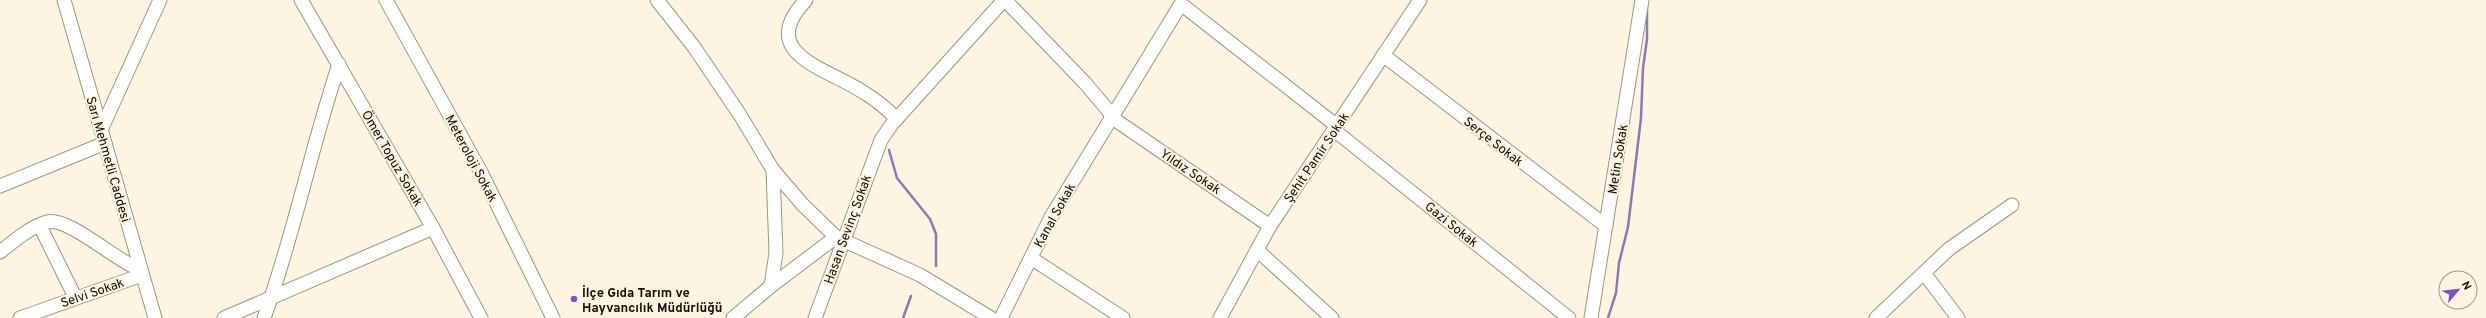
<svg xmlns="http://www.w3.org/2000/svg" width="2486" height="318" font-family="Overpass,sans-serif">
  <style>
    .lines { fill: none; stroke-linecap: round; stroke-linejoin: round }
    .stream { stroke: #8a7bb4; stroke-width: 2.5 }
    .minor-casing { stroke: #9d9483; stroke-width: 15 }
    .minor { stroke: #fff; stroke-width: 13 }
    .poi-dot { fill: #7952cb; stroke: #fef4e2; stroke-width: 1.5 }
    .labels { text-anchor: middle; stroke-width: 4; stroke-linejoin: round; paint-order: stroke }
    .street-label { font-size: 13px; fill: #120f09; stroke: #fef4e2 }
    .poi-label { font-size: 13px; font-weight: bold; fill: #120f09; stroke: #fef4e2; text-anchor: start }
  </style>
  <rect width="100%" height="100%" fill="#fef4e2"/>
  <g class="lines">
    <g class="stream">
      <polyline points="889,150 897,178 930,219 936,234 936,266"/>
      <polyline points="903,318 911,296"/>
      <polyline points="1608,318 1616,293 1619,263 1628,227 1641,118 1643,68 1647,39 1647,6"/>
    </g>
    <g class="minor-casing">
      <g id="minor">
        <polyline points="64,0 155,318"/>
        <polyline points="301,0 433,228 481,318"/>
        <polyline points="386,0 482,174 553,318"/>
        <polyline points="657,0 694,47 740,115 773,170 803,205 836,237 920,275 991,318"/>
        <path d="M 806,0 C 755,54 827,68 863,92 C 875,99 887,109 897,119"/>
        <polyline points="1005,0 1085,83 1112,115"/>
        <polyline points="1383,55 1606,226"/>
        <polyline points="1111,117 1270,226"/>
        <polyline points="101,130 160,0"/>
        <polyline points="1334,130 1569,318"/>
        <polyline points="0,186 105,143"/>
        <polyline points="40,226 75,297"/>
        <polyline points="1257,250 1332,318"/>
        <path d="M 0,252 C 14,241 30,227 47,222 C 68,216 117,262 141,270"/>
        <polyline points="1031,258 1123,318"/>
        <polyline points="1924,273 1958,318"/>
        <polyline points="771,286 776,253 773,170"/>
        <polyline points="20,318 142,275"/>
        <polyline points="224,318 433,228"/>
        <path d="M 264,318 C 294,235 311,148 339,64"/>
        <polyline points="733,318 771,286 836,237"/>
        <polyline points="815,318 881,140 892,124 1004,0"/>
        <polyline points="1001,318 1051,217 1181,4 1337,126"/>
        <polyline points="1220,318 1270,226 1420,0"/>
        <polyline points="1591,318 1642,0"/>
        <polyline points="1876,318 1949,249 2012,205"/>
      </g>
    </g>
    <use href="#minor" class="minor"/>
  </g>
  <circle class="poi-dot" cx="574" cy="299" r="4"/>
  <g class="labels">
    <g class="street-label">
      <text transform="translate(1494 141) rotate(38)" y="5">Serçe Sokak</text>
      <text transform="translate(1316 157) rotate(-56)" y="5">Şehit Pamir Sokak</text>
      <text transform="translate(393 158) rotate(60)" y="5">Ömer Topuz Sokak</text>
      <text transform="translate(472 158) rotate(62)" y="5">Meteroloji Sokak</text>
      <text transform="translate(109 159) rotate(74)" y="5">Sarı Mehmetli Caddesi</text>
      <text transform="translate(1617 159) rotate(-81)" y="5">Metin Sokak</text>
      <text transform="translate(1191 171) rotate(34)" y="5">Yıldız Sokak</text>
      <text transform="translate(1054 215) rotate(-61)" y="5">Kanal Sokak</text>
      <text transform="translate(1452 224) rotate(39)" y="5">Gazi Sokak</text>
      <text transform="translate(847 229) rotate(-70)" y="5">Hasan Sevinç Sokak</text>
      <text transform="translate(92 292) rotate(-19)" y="5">Selvi Sokak</text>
    </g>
    <g class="poi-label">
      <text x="582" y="297">İlçe Gıda Tarım ve<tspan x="582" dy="15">Hayvancılık Müdürlüğü</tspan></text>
    </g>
  </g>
  <g transform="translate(2458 290) rotate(62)"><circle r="19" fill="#fef4e2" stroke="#a0988b"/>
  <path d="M0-3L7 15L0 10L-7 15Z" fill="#7952cb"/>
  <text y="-6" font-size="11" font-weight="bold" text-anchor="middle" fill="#120f09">N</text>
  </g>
</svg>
